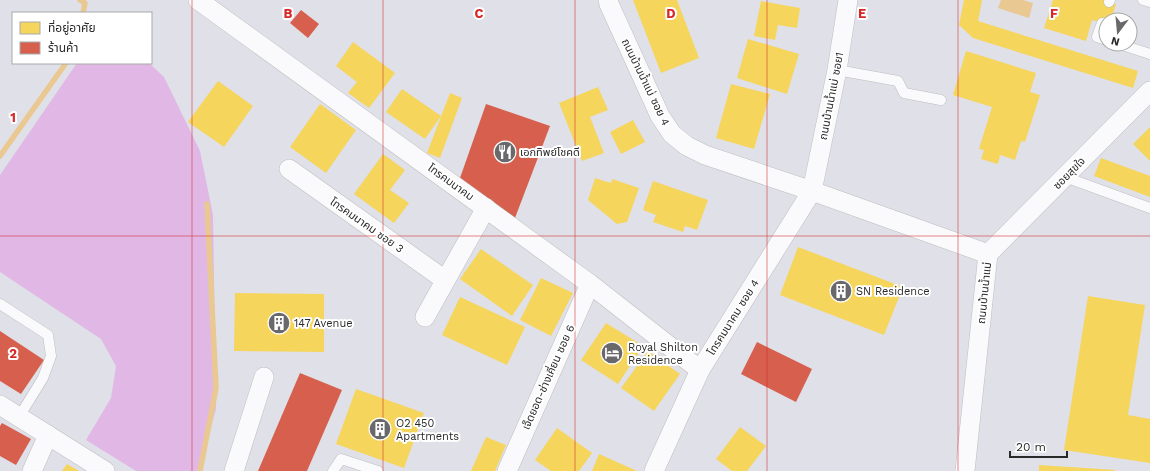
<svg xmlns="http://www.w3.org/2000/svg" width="1150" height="471" font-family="'Work Sans','Noto Sans Thai',sans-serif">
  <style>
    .green { fill: #e1b8e5 }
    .water { fill: #eac892 }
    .homes { fill: #f6d55c }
    .shops { fill: #d6604d }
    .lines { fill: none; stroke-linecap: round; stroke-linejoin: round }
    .stream { stroke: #eac892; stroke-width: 5.5 }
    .lane-casing { stroke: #bebebf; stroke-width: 11 }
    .street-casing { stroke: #bebebf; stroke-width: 20 }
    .lane { stroke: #fafafc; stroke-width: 10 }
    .street { stroke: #fafafc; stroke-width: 19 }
    .grid { fill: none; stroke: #d62828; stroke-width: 1; stroke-opacity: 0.55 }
    .labels { text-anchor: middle; stroke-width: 4; stroke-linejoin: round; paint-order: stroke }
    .street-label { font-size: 11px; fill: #292929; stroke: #fff }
    .poi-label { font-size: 11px; fill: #292929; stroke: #fff; text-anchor: start }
    .grid-label { font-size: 13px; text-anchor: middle; font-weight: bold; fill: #d62828; stroke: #fff; stroke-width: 4; stroke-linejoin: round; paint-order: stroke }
  </style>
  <rect width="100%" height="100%" fill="#dfe0e8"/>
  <polygon class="green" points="77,63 149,63 164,77 200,151 213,215 216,409 198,471 136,471 86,440 111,398 116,366 101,339 0,272 0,175"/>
  <polygon class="water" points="1001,0 1023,0 1033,3 1029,18 998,8"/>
  <g class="homes">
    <polygon points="633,0 677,0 699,58 661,73"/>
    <polygon points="964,0 982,0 978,21 1138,71 1133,88 973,38 959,25"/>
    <polygon points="1053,0 1103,0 1116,4 1111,20 1106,20 1106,24 1092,20 1086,41 1044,28"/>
    <polygon points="761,1 800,8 797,28 778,25 775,40 754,36"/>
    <polygon points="748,39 799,54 787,94 737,78"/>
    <polygon points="353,42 395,73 369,108 348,93 357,82 336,66"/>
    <polygon points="966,51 1036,73 1030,92 1040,95 1025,142 1021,141 1015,160 1000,155 998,164 981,159 984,150 979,149 992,107 953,95"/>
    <polygon points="218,81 253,106 224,147 188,122"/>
    <polygon points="731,84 770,94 754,149 716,138"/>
    <polygon points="598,87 608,110 590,117 604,153 582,161 559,103"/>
    <polygon points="402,89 441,116 425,139 386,112"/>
    <polygon points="450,93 462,98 440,158 427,153"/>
    <polygon points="320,104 356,130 326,173 290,147"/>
    <polygon points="633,120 645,142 621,154 610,132"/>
    <polygon points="1150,127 1150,161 1133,144"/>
    <polygon points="383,154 405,170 390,190 409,203 394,223 354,194"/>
    <polygon points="1101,158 1150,176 1150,197 1094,176"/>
    <polygon points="595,178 611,183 612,179 639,188 627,222 617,224 588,200"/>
    <polygon points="653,181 708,200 697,230 685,226 683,232 653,222 656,215 643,210"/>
    <polygon points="798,247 903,287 884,335 780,295"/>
    <polygon points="481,249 533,285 512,316 460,279"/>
    <polygon points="541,278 573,293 551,336 520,320"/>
    <polygon points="235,293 324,294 324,352 234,351"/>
    <polygon points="1088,296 1145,305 1128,415 1150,419 1150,463 1064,450"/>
    <polygon points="460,297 525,327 507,365 442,335"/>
    <polygon points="606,323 643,346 618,384 581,360"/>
    <polygon points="648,351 680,374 654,411 621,388"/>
    <polygon points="356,389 424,413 404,468 336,444"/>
    <polygon points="740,427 766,446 747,471 732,471 716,459"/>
    <polygon points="557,428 592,453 579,471 551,471 535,460"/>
    <polygon points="486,437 506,445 495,471 471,471"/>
    <polygon points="599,454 637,471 592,471"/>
    <polygon points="67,464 79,471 62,471"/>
    <polygon points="1039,465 1115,470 1114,471 1039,471"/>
  </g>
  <g class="shops">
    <polygon points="301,10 319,24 308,38 290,23"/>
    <polygon points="486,104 550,126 515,218 460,178"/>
    <polygon points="0,331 44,360 21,394 0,381"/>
    <polygon points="757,342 812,369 796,402 741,374"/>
    <polygon points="300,373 342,390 307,471 258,471"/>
    <polygon points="2,423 31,439 16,465 0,456 0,426"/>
  </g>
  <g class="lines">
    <g class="stream">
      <polyline points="80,0 85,3 83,13"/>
      <polyline points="0,156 66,63"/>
      <polyline points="200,471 216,388 207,204"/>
    </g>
    <g class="lane-casing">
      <g id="lane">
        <polyline points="1143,0 1150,2"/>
        <polyline points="1109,2 1110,0"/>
        <polyline points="1102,23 1097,37 1106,40"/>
        <polyline points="1119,44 1150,54"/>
        <polyline points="837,70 898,81 904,93 941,100"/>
        <polyline points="1065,177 1150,208"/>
        <polyline points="0,304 48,335 51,356 43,378 19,417"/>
        <polyline points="333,471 341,459 378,471"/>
      </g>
    </g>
    <g class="street-casing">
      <g id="street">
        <polyline points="198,0 590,284 700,370"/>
        <polyline points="608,0 609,4 660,116 672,134 687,146 705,155 812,191 988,254"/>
        <polyline points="289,169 445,280"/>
        <polyline points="988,254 1150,91"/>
        <polyline points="425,317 486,208"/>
        <polyline points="0,405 105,471"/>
        <polyline points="32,471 48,435"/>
        <polyline points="234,471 264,377"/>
        <polyline points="507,471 590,284"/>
        <polyline points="654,471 700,370 812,191 837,70 848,0"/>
        <polyline points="965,471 988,254"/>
      </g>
    </g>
    <use href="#lane" class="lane"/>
    <use href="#street" class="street"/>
  </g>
  <path class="grid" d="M 192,0 L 192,471M 383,0 L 383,471M 575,0 L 575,471M 767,0 L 767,471M 958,0 L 958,471M 0,236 L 1150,236"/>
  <defs>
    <g id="restaurant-disc" transform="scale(1.15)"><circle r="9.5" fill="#69696c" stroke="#fff"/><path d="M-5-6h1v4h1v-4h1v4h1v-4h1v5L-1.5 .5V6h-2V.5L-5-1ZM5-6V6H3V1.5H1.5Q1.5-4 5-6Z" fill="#fff"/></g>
    <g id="building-disc" transform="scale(1.15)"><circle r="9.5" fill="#69696c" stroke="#fff"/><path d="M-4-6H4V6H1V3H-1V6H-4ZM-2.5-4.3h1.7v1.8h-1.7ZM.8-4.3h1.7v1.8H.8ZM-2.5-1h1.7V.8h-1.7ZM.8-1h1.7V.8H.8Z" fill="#fff"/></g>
    <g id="hotel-disc" transform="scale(1.15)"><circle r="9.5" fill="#69696c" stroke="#fff"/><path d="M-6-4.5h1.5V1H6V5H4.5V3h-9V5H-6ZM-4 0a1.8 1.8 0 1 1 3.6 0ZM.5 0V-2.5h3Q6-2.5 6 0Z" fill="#fff"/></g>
  </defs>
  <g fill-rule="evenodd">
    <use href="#restaurant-disc" x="505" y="152"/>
    <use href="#building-disc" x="841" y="291"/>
    <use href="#building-disc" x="279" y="323"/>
    <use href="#hotel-disc" x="612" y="353"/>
    <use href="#building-disc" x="380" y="429"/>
  </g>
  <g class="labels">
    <g class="street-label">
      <text transform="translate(646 82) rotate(64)" y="4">ถนนบ้านน้ำแม่ ซอย 4</text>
      <text transform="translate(831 96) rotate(-79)" y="4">ถนนบ้านน้ำแม่ ซอย1</text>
      <text transform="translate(1069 173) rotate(-45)" y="4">ซอยสุขใจ</text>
      <text transform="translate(451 182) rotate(36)" y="4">โทรคมนาคม</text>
      <text transform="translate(367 225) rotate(35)" y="4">โทรคมนาคม ซอย 3</text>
      <text transform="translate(984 293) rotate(-84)" y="4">ถนนบ้านน้ำแม่</text>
      <text transform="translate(733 317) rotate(-58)" y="4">โทรคมนาคม ซอย 4</text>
      <text transform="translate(548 377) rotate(-66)" y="4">เจ็ดยอด-ช่างเคี่ยน ซอย 6</text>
    </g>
    <g class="poi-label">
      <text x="520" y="156">เอกทิพย์โชคดี</text>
      <text x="856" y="295">SN Residence</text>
      <text x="294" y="327">147 Avenue</text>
      <text x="628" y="351">Royal Shilton<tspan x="628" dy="13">Residence</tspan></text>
      <text x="396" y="427">O2 450<tspan x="396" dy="13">Apartments</tspan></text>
    </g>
  </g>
  <g class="grid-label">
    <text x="288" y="18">B</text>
    <text x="479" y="18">C</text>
    <text x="671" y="18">D</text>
    <text x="862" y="18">E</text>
    <text x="1054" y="18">F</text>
    <text x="13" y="122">1</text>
    <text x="13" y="358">2</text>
  </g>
  <rect x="12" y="12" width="140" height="52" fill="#ffffff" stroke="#a9a9a9"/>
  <rect x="20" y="22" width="20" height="12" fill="#f6d55c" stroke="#a9a9a9"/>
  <text x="48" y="32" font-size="12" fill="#292929">ที่อยู่อาศัย</text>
  <rect x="20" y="42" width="20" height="12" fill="#d6604d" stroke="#a9a9a9"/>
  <text x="48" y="52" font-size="12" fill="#292929">ร้านค้า</text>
  <g transform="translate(1118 32) rotate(196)"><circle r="19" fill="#ffffff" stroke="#a9a9a9"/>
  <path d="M0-3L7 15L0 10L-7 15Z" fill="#69696c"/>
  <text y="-6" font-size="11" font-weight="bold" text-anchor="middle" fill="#292929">N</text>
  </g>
  <path d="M1010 451v6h57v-6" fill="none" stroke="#292929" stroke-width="2"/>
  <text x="1016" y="451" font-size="12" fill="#292929" stroke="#ffffff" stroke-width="3" paint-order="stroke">20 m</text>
</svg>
